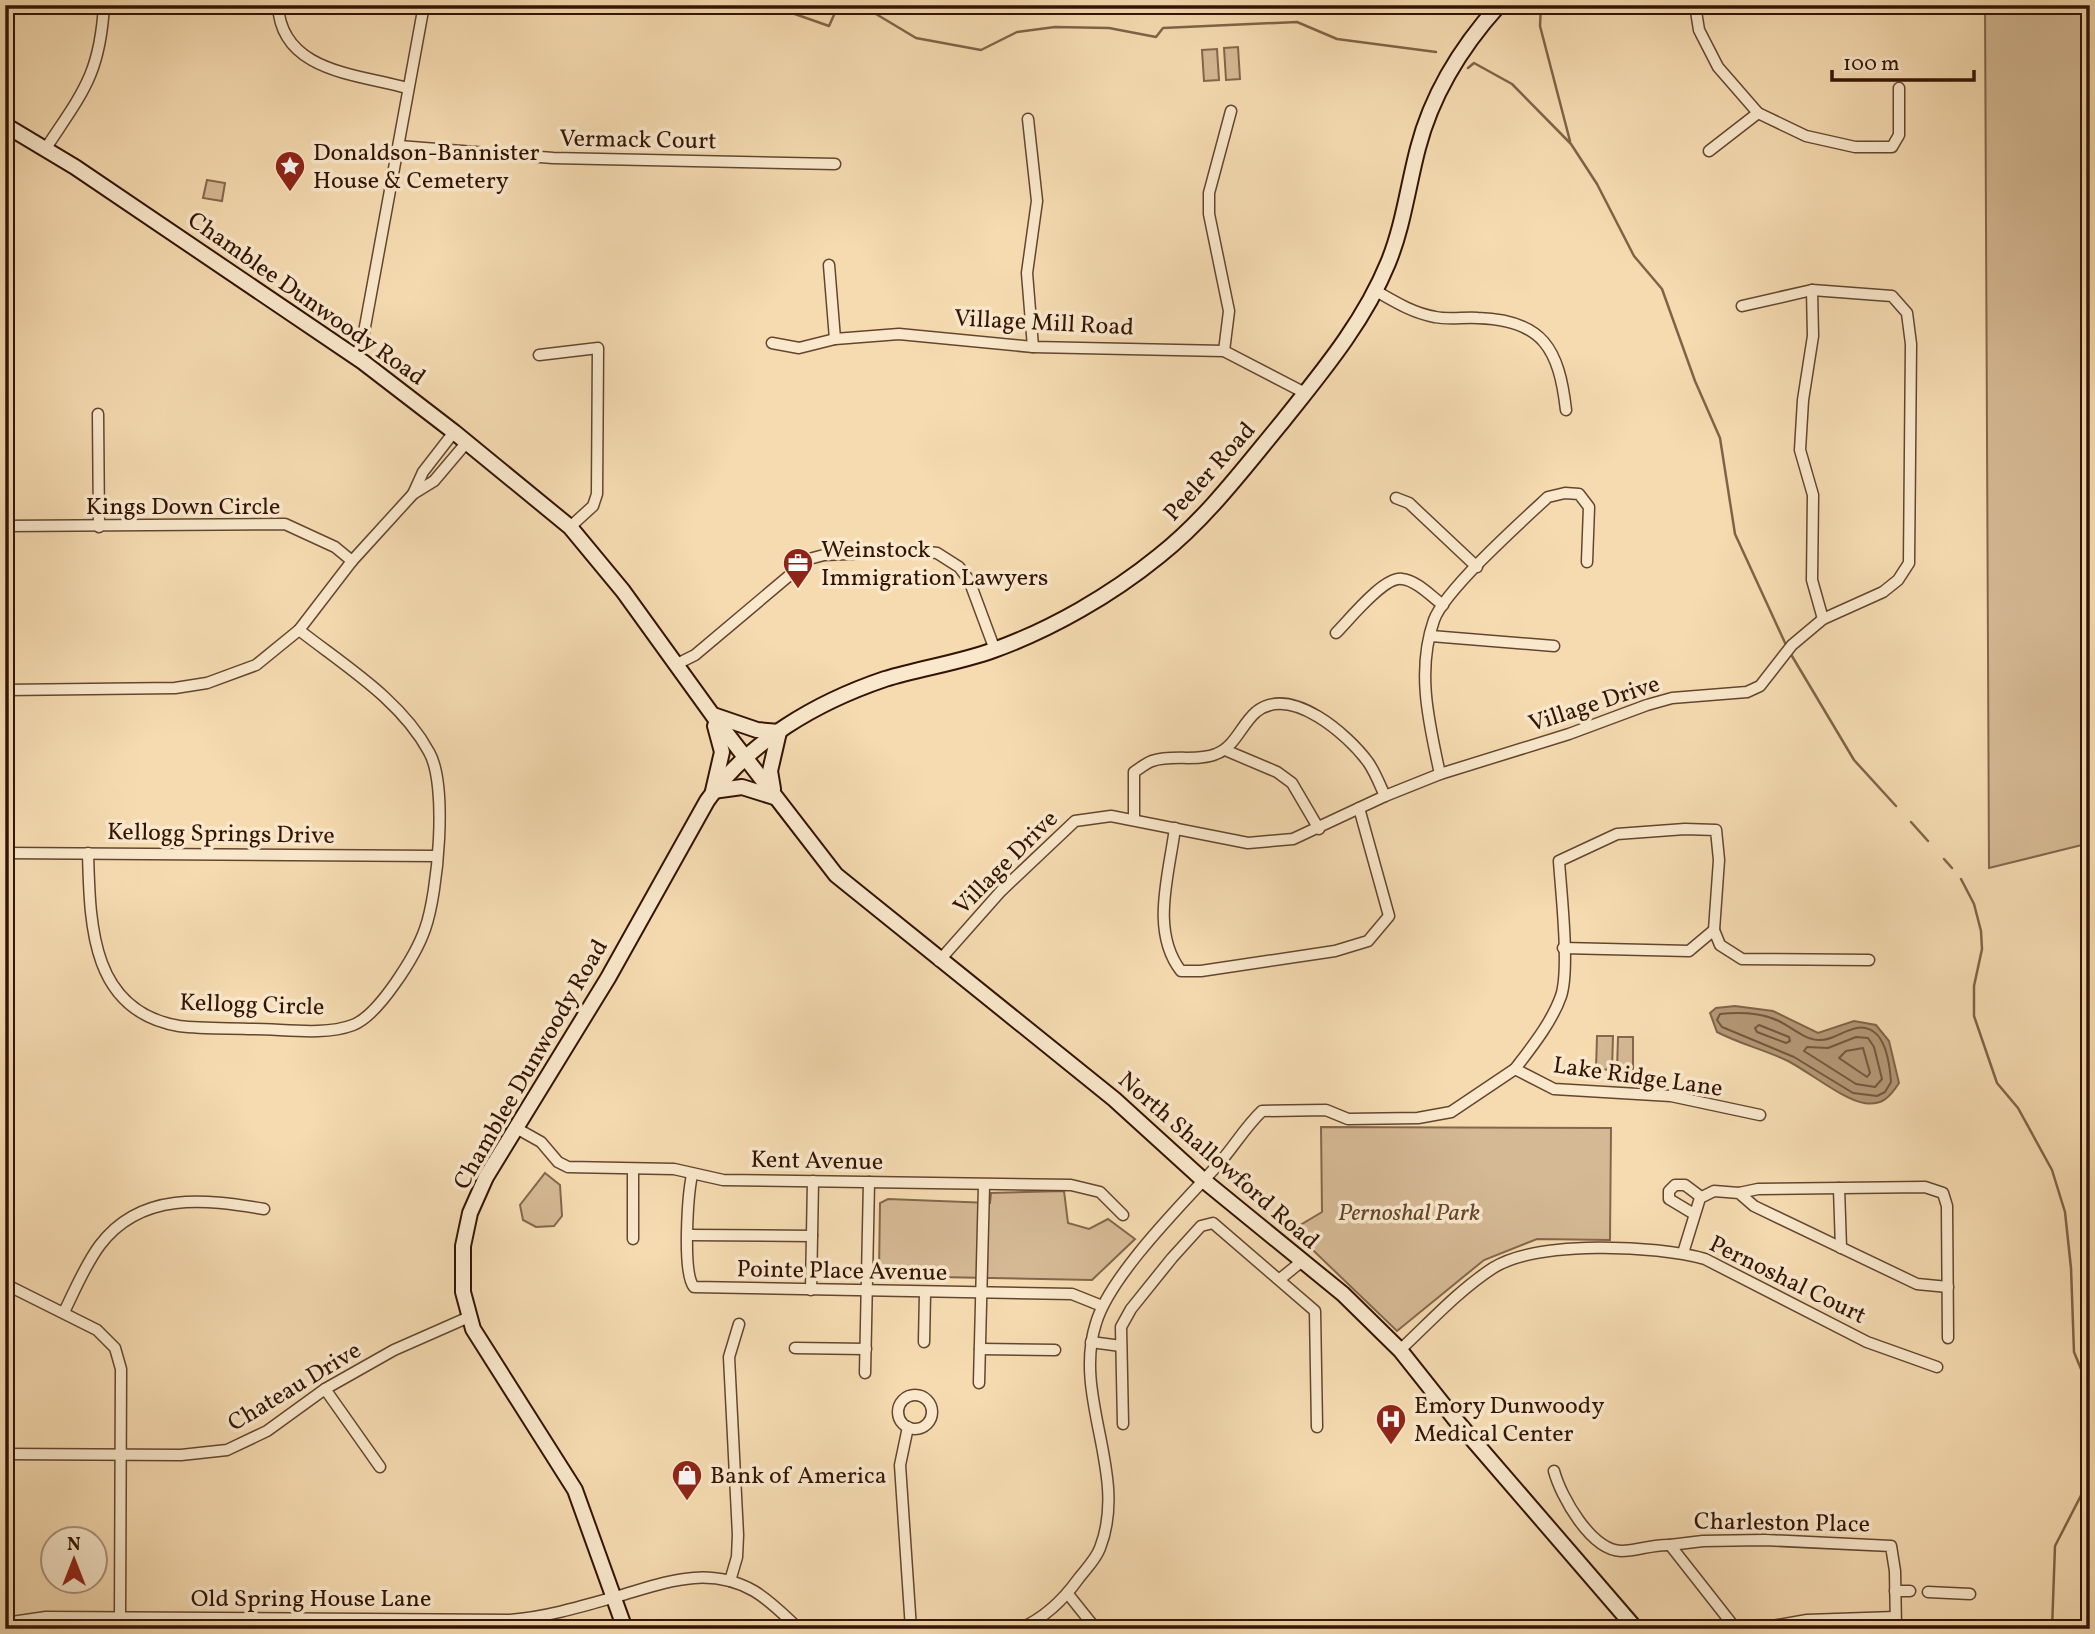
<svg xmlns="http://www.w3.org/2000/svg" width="2095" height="1634" font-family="Vollkorn,serif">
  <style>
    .green { fill: #d5b994; stroke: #84664c; stroke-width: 2 }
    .water { fill: #b49776; stroke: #806348; stroke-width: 2 }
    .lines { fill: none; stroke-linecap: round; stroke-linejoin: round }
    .shore { stroke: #74563d; stroke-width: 2 }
    .stream { stroke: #806348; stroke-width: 2.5 }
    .street-casing { stroke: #64462f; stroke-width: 13 }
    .secondary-casing { stroke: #331404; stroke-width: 18 }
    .street { stroke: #f9e8cc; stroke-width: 10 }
    .secondary { stroke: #f9e8cc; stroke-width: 14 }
    .labels { text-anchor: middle; stroke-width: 7; stroke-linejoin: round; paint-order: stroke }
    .street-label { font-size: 24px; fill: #331404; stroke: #f9e8cc }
    .poi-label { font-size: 24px; fill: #331404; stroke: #f9e8cc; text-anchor: start }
    .park-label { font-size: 24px; font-style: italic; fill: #64462f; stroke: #f9e8cc }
  </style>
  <rect width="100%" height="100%" fill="#f6dbb1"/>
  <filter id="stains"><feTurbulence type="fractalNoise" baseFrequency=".00286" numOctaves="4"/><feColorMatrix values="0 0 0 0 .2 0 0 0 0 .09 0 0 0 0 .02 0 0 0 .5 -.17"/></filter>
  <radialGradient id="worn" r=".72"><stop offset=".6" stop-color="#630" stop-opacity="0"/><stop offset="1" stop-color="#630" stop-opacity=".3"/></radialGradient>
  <g class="green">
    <polygon points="1985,5 2090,5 2090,843 1989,868"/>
    <polygon points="1238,47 1240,79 1226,80 1224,48"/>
    <polygon points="1217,49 1219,80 1204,81 1202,50"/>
    <polygon points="207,180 225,183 222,201 203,198"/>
    <polygon points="1597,1036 1613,1036 1612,1070 1596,1069"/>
    <polygon points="1618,1037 1633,1037 1633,1070 1617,1070"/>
    <polygon points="1321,1127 1611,1128 1610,1240 1537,1239 1484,1260 1397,1331 1292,1230 1322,1212"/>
    <polygon points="545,1173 560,1185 562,1216 554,1226 536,1227 523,1220 520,1205"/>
    <polygon points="1064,1191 1068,1223 1089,1229 1108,1219 1135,1239 1092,1280 882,1276 879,1272 880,1203 888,1199 990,1203 991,1193"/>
  </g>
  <path class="water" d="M 1735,1006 L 1773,1011 L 1818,1033 L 1854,1021 L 1876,1025 L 1889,1041 L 1899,1083 C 1890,1097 1882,1106 1864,1103 C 1844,1100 1809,1072 1788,1061 C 1765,1050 1740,1044 1717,1032 L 1710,1013 L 1716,1008 Z"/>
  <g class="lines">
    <g class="shore">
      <path d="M 1720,1014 C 1739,1012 1762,1013 1779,1021 C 1791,1027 1804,1039 1818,1040 C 1837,1042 1854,1018 1874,1032 C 1887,1041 1890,1068 1891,1082 L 1885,1092 L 1877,1096 L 1853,1093 L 1794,1057 L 1722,1027 L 1717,1020 Z"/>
      <polygon points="1759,1025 1789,1037 1790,1041 1786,1043 1757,1032 1755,1028"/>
      <polygon points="1856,1037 1868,1038 1874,1047 1882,1079 1875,1087 1856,1084 1804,1051 1807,1047 1828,1048"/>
      <polygon points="1863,1048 1870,1073 1867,1077 1839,1058 1846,1051"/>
    </g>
    <g class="stream">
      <polyline points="792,5 792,13 829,26 838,6 845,5"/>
      <polyline points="861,5 916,38 981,50 1017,32 1055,27 1109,28 1156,37 1163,28 1297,22 1337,39 1436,52"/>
      <polyline points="1541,5 1540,26 1570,141"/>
      <polyline points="1468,68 1474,63 1512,84 1571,144 1597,184 1634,256 1662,289 1695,381 1720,438 1735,534 1786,645"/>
      <polyline points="1789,651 1854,760 1896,806"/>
      <polyline points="1911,822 1928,841"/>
      <polyline points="1944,859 1952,868"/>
      <polyline points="1961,879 1974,904 1981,931 1982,949 1974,986 1974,1016 1997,1083 2018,1108 2052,1170 2065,1212 2071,1268 2074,1352 2090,1391"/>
      <polyline points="2052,1629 2055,1546 2090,1478"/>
    </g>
    <g class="street-casing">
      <g id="street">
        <path d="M 278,5 C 281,72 357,74 407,88"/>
        <polyline points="1695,5 1699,30 1718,67 1758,113 1806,136 1855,147 1892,147 1899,135 1899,88"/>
        <polyline points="1028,119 1037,201 1027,273 1033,347"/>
        <polyline points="399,146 553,158 835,164"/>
        <path d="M 46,148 C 83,92 100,74 104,5"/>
        <polyline points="1709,151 1758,113"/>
        <polyline points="829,265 835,339"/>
        <polyline points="1812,290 1813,336 1803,400 1800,450 1813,495 1812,580 1823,619"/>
        <path d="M 1376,291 C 1395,302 1413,313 1435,317 C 1449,320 1464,317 1478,318 C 1543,320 1559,349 1566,410"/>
        <polyline points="772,343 799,348 835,339 899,334 1033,347 1224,351 1305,393"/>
        <polyline points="1224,351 1229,311 1209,214 1209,193 1231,111"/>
        <polyline points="539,355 598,348 597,494 593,506 570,527"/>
        <polyline points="355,357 362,343 424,5"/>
        <polyline points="98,414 99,527"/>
        <polyline points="413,494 423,472 454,432"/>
        <polyline points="1396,498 1409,503 1477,567"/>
        <polyline points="5,526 285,524 335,547 352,561"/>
        <path d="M 1336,633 C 1349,620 1384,576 1402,579 C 1416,580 1432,597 1443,605"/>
        <polyline points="1431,636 1554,646"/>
        <polyline points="677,664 695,655 809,559 824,555 920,551 937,553 959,567 969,580 995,650"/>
        <polyline points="5,690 175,688 207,683 256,665 299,630 352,561 413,494 434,481 467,442"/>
        <polyline points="1225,750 1277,772 1292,783 1319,829"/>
        <path d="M 1440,774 C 1429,723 1416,671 1434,620 C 1445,590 1522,521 1548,497 L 1565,493 L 1579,494 L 1589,507 L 1587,562"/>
        <path d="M 1134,818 L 1134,772 C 1139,769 1146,763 1152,761 C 1172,754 1197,762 1216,754 C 1235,747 1241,725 1256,712 C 1291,684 1348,735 1368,762 C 1375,772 1380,785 1385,796"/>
        <path d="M 1175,828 C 1169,875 1150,931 1181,971 L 1201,971 L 1335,951 L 1368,941 L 1389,916 L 1359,808"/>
        <polyline points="5,853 436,856"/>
        <path d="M 88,853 C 90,923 90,1011 179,1026 C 203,1029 229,1028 253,1029 C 284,1029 324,1036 353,1025 C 379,1015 416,955 425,929 C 438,893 448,785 429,752 C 401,700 345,666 299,630"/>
        <polyline points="1563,948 1689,951 1714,930 1720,945 1742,959 1869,960"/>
        <polyline points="939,961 1001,891 1075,821 1111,816 1248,843 1293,839 1385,796 1440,774 1569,734 1647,705 1672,698 1747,692 1760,686 1792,645 1823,619 1883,592 1898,580 1909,563 1911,344 1907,313 1892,296 1812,290 1742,306"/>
        <path d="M 1515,1069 C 1531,1048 1552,1022 1561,996 C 1570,969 1561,892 1559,861 L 1617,834 L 1685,829 L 1716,830 L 1719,860 L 1714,930"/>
        <polyline points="516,1128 541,1142 558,1162 568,1167 674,1169 723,1180 1071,1185 1100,1192 1123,1215"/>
        <path d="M 692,1175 C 688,1194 682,1273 694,1287 L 1072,1294 L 1102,1306"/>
        <polyline points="1839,1188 1841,1248"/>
        <polyline points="1739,1193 1758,1189 1925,1187 1943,1193 1947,1206 1948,1338"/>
        <polyline points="1694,1214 1669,1199 1669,1191 1675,1185 1685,1185 1701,1197"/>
        <polyline points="689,1235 812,1236"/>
        <polyline points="633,1239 633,1169"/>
        <polyline points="1683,1253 1700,1198 1714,1191 1739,1193 1754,1206 1917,1284 1948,1287"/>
        <polyline points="1280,1279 1301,1262"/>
        <polyline points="2090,1279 2090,1302"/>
        <polyline points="5,1284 97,1330 115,1348 121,1369 120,1618"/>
        <polyline points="811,1290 813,1181"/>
        <path d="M 64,1312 C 75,1290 85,1265 100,1245 C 141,1191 205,1199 264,1209"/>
        <polyline points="924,1342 925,1293"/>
        <polyline points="1091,1342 1121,1346"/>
        <polyline points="795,1348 866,1349"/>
        <polyline points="980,1349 1055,1350"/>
        <path d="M 1400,1350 C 1430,1322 1459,1290 1493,1268 C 1538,1240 1655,1245 1705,1259 L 1867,1342 L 1937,1367"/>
        <polyline points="865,1373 869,1182"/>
        <polyline points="979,1383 984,1185"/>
        <polyline points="325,1389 380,1467"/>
        <circle cx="915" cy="1412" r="17"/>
        <polyline points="1123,1424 1121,1327 1131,1309 1172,1258 1201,1226 1213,1223 1315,1311 1317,1427"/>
        <polyline points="908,1427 900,1465 911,1629"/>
        <polyline points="5,1454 181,1455 227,1450 267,1431 325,1389 394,1350 469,1317"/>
        <path d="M 1554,1471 C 1561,1497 1591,1550 1621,1551 C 1638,1551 1653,1544 1670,1545 L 1736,1629"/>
        <polyline points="1670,1545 1703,1541 1765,1540 1891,1546 1895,1571 1896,1629"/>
        <polyline points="730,1581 737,1557 738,1535 729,1357 739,1324"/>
        <polyline points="1895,1591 1910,1591"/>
        <polyline points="1928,1592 1970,1594"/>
        <polyline points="1068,1594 1096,1629"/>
        <path d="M 5,1623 L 46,1617 L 510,1620 C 546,1617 580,1607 615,1597 C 662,1584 706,1564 754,1591 C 771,1601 785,1616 799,1629"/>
        <path d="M 1019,1629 C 1043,1619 1064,1599 1079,1578 C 1086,1569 1096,1559 1100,1548 C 1129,1474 1072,1397 1096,1323 C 1110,1276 1181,1205 1215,1168 C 1232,1150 1244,1128 1262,1111 L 1326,1110 L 1348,1119 L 1418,1118 L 1451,1112 L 1515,1069 L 1554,1089 L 1671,1096 L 1760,1115"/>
        <polyline points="1755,1629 1807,1620 1895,1617"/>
      </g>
    </g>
    <g class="secondary-casing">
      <g id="secondary">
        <polyline points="5,125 75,167 363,362 454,432 570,527 623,591 714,717 836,875 1114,1099 1202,1179 1343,1294 1400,1350 1454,1418 1636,1629"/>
        <polyline points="713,715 757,730 779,732"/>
        <polyline points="715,726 722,752 713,791 742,787 774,797"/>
        <polyline points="773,789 770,771 779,732"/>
        <path d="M 625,1629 L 575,1490 L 473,1329 L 463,1292 L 463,1246 L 470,1213 L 486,1177 L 608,978 L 707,801 C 749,741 817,702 885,679 C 921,668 958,663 994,650 C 1052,629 1111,595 1159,556 C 1207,518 1244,468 1283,421 C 1322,372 1364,322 1388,263 C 1403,227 1408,186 1418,148 C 1432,94 1462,46 1499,5"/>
      </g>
    </g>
    <use href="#street" class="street"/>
    <use href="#secondary" class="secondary"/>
  </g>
  <defs>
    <g id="sight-pin" transform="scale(1.575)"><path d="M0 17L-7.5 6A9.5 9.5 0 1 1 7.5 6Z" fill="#8f2418" stroke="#f9e8cc"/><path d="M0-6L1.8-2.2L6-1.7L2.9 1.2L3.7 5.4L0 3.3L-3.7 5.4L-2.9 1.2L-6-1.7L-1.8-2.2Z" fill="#fff"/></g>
    <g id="office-pin" transform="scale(1.575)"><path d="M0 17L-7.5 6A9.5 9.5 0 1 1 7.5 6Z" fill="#8f2418" stroke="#f9e8cc"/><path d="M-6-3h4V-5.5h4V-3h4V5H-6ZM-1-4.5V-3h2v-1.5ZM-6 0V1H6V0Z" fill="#fff"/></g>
    <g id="hospital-pin" transform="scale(1.575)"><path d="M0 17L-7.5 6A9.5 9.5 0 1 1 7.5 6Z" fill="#8f2418" stroke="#f9e8cc"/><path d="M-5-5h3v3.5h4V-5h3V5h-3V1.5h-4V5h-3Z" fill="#fff"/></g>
    <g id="shop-pin" transform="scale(1.575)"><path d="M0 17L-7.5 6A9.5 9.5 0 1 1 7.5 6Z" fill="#8f2418" stroke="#f9e8cc"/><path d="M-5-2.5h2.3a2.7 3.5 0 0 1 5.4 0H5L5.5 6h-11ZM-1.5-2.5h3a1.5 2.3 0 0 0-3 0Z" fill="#fff"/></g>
  </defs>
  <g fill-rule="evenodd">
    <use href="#sight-pin" x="290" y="166"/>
    <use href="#office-pin" x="798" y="563"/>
    <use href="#hospital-pin" x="1391" y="1419"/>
    <use href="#shop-pin" x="687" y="1475"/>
  </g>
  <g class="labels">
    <g class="street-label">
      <text transform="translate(638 139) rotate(1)" y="8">Vermack Court</text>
      <text transform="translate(307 298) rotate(35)" y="8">Chamblee Dunwoody Road</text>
      <text transform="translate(1044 322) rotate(3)" y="8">Village Mill Road</text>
      <text transform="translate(1209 471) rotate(-48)" y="8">Peeler Road</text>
      <text x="183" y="514">Kings Down Circle</text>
      <text transform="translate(1594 703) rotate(-18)" y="8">Village Drive</text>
      <text transform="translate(221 833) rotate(1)" y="8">Kellogg Springs Drive</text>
      <text transform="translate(1005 862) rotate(-45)" y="8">Village Drive</text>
      <text transform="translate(252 1004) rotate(2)" y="8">Kellogg Circle</text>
      <text transform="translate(530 1064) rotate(-60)" y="8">Chamblee Dunwoody Road</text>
      <text transform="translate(1638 1076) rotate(8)" y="8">Lake Ridge Lane</text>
      <text transform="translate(817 1160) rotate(1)" y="8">Kent Avenue</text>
      <text transform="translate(1219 1160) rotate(41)" y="8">North Shallowford Road</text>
      <text transform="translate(842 1270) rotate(1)" y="8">Pointe Place Avenue</text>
      <text transform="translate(1788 1279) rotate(26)" y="8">Pernoshal Court</text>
      <text transform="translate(294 1386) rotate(-31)" y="8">Chateau Drive</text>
      <text transform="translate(1782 1522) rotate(1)" y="8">Charleston Place</text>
      <text x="311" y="1606">Old Spring House Lane</text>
    </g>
    <g class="poi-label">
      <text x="313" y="160">Donaldson-Bannister<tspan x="313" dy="28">House &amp; Cemetery</tspan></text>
      <text x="821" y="557">Weinstock<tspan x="821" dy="28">Immigration Lawyers</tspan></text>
      <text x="1414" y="1413">Emory Dunwoody<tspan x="1414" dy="28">Medical Center</tspan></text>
      <text x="710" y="1483">Bank of America</text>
    </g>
    <g class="park-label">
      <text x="1409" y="1220">Pernoshal Park</text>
    </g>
  </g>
  <rect width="2095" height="1634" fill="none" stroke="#f6dbb1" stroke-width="28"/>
  <rect x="7" y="7" width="2081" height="1620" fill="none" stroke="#331404" stroke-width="3.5"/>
  <rect x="14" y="14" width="2067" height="1606" fill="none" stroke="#331404" stroke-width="2"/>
  <g transform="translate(74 1560)"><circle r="33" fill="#f9e8cc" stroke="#aa937c" stroke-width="2"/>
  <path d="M0-5L12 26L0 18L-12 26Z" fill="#8f2418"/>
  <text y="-10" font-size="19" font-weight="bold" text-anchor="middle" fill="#331404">N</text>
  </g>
  <path d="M1832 70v10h142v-10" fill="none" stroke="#331404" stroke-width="3.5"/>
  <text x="1843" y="70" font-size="21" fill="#331404" stroke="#f9e8cc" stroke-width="5" paint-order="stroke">100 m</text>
  <rect width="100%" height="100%" filter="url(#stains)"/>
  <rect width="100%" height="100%" fill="url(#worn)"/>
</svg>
